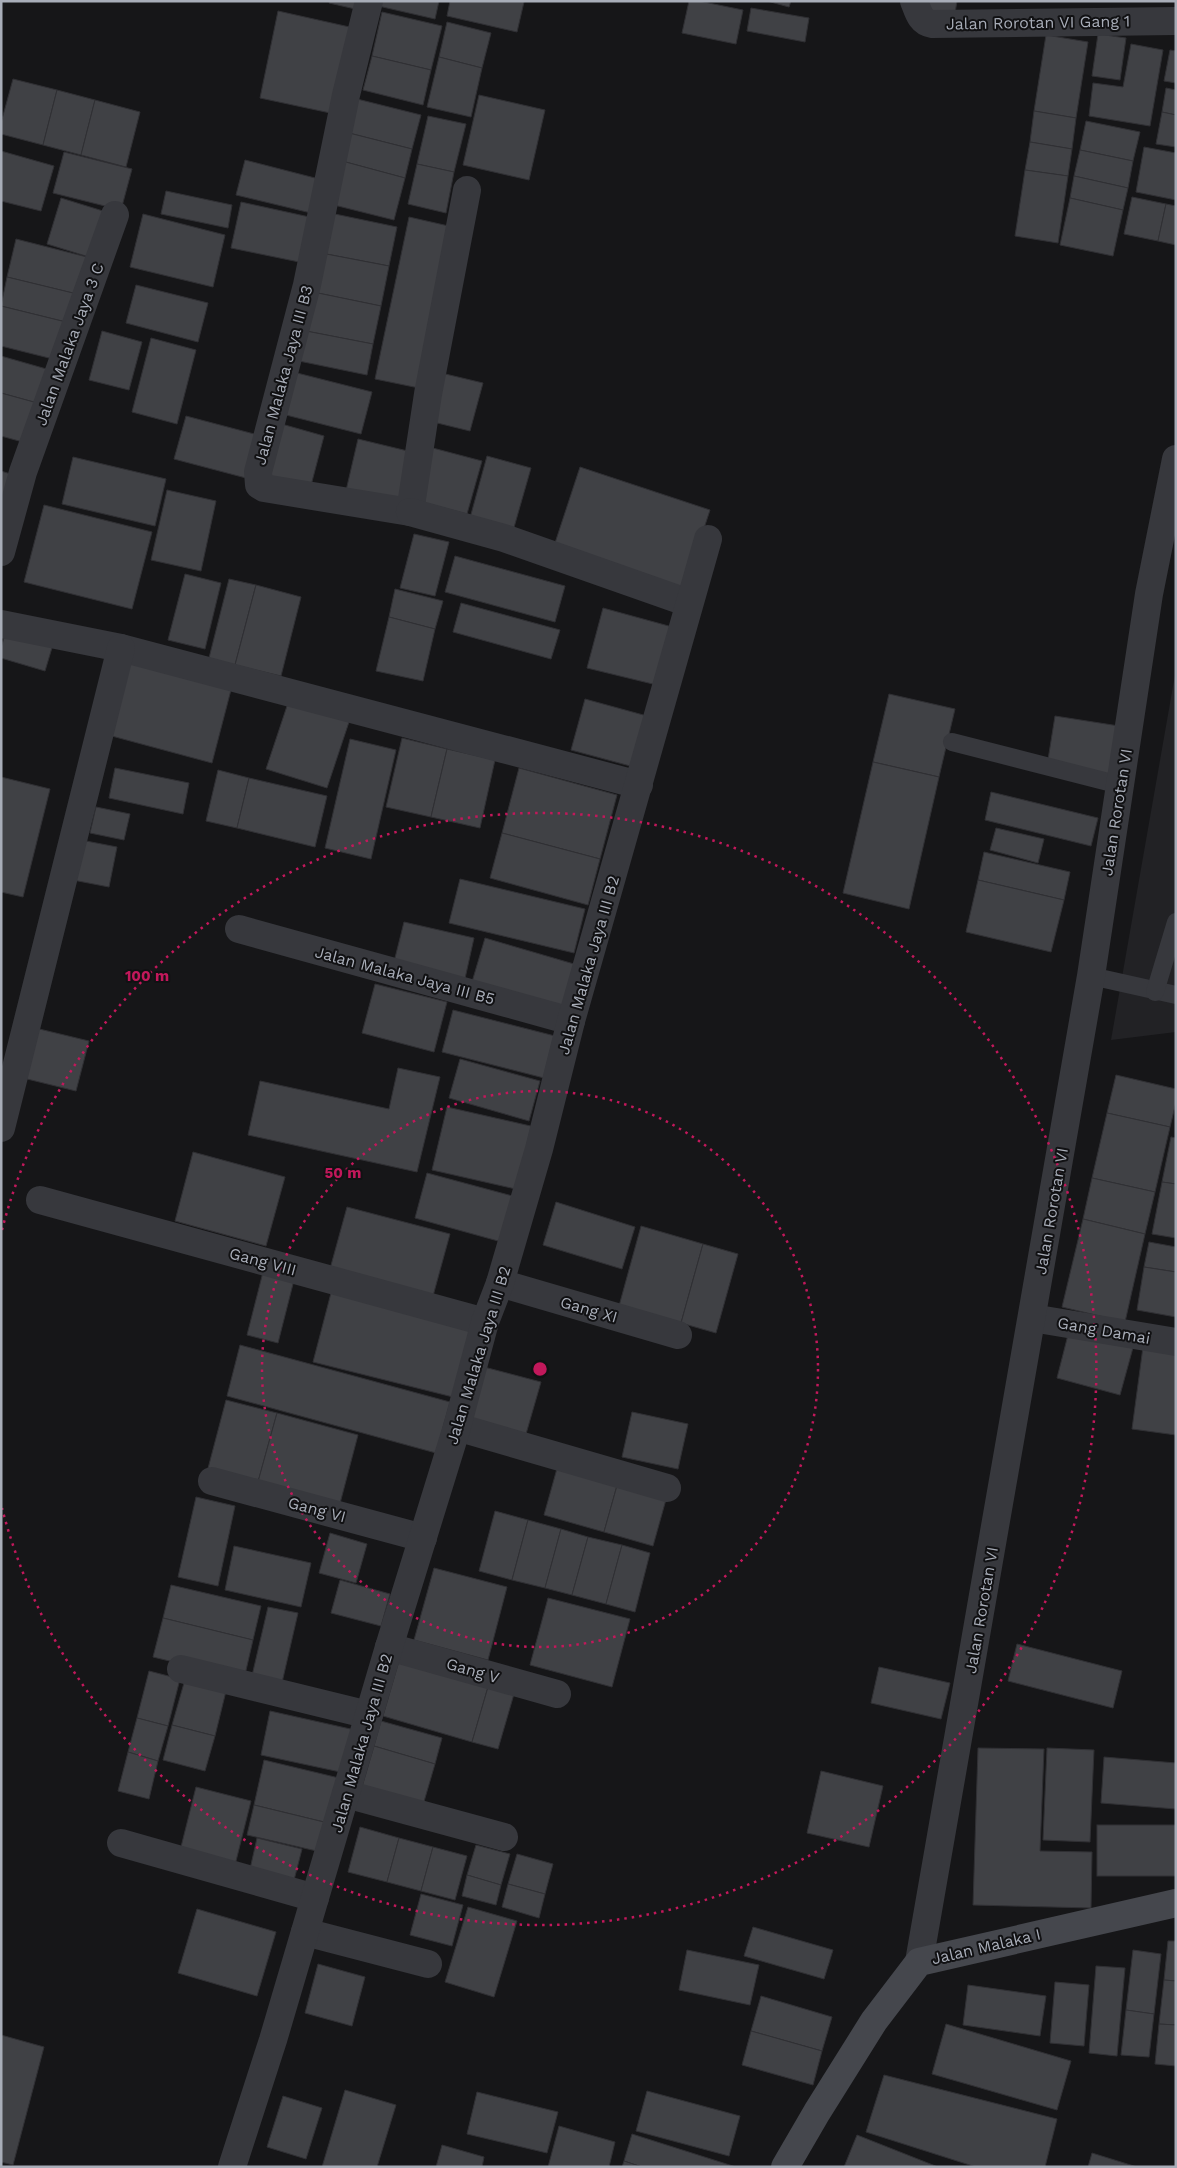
<svg xmlns="http://www.w3.org/2000/svg" width="1177" height="2168" font-family="'Work Sans',sans-serif">
  <style>
    .built { fill: #222225 }
    .building { fill: #404145; stroke: #303034 }
    .lines { fill: none; stroke-linecap: round; stroke-linejoin: round }
    .lane { stroke: #37383d; stroke-width: 18 }
    .street { stroke: #37383d; stroke-width: 28 }
    .secondary { stroke: #45474d; stroke-width: 28 }
    .ring { fill: none; stroke: #c2185b; stroke-width: 2.5; stroke-dasharray: 2.5 5 }
    .labels { text-anchor: middle; stroke-width: 4; stroke-linejoin: round; paint-order: stroke }
    .street-label { font-size: 16px; fill: #a8adb8; stroke: #111113 }
    .centre { fill: #c2185b; stroke: #111113; stroke-width: 2.5 }
    .ring-label { font-size: 15px; text-anchor: middle; font-weight: bold; fill: #c2185b; stroke: #111113; stroke-width: 4; stroke-linejoin: round; paint-order: stroke }
  </style>
  <rect width="100%" height="100%" fill="#161618"/>
  <polygon class="built" points="1176,669 1176,1032 1111,1040"/>
  <g class="building">
    <polygon points="330,1 366,1 364,11 329,3"/>
    <polygon points="375,1 439,1 435,19 374,5"/>
    <polygon points="450,1 523,1 524,2 517,32 447,16"/>
    <polygon points="689,1 699,1 743,10 736,44 682,33"/>
    <polygon points="767,1 791,1 789,7"/>
    <polygon points="919,1 957,1 955,13 925,14"/>
    <polygon points="751,8 809,18 805,42 747,31"/>
    <polygon points="278,11 354,28 335,114 260,98"/>
    <polygon points="382,12 442,26 431,70 372,56"/>
    <polygon points="447,22 491,33 482,68 439,57"/>
    <polygon points="1098,34 1126,38 1120,80 1092,76"/>
    <polygon points="1046,35 1088,42 1076,118 1034,111"/>
    <polygon points="1131,44 1163,50 1150,126 1089,116 1093,83 1123,87"/>
    <polygon points="1170,50 1176,51 1176,83 1164,81"/>
    <polygon points="372,56 431,70 423,105 363,90"/>
    <polygon points="439,57 482,68 471,117 427,107"/>
    <polygon points="13,79 57,90 43,145 1,134 1,123"/>
    <polygon points="1166,88 1176,90 1176,115 1162,112"/>
    <polygon points="57,90 95,100 81,155 43,145"/>
    <polygon points="479,95 545,110 529,180 463,165"/>
    <polygon points="357,99 421,115 412,149 349,133"/>
    <polygon points="95,100 140,112 126,167 81,155"/>
    <polygon points="1034,111 1076,118 1072,149 1030,142"/>
    <polygon points="1162,112 1176,115 1176,147 1156,144"/>
    <polygon points="428,116 466,124 454,172 417,164"/>
    <polygon points="1086,121 1140,132 1133,161 1080,150"/>
    <polygon points="349,133 412,149 405,178 342,161"/>
    <polygon points="1030,142 1072,149 1068,176 1025,170"/>
    <polygon points="1144,147 1176,153 1176,200 1136,192"/>
    <polygon points="1080,150 1133,161 1128,188 1074,176"/>
    <polygon points="1,151 54,166 41,211 1,201"/>
    <polygon points="64,152 132,169 121,210 53,193"/>
    <polygon points="245,160 319,179 311,213 236,195"/>
    <polygon points="342,161 405,178 394,220 330,204"/>
    <polygon points="417,164 454,172 446,213 408,204"/>
    <polygon points="1025,170 1068,176 1058,243 1015,236"/>
    <polygon points="1074,176 1128,188 1123,210 1070,198"/>
    <polygon points="166,191 232,205 228,228 161,214"/>
    <polygon points="1132,197 1166,204 1158,241 1124,234"/>
    <polygon points="61,198 103,211 89,257 47,244"/>
    <polygon points="1070,198 1123,210 1113,256 1060,245"/>
    <polygon points="241,202 314,218 304,263 231,248"/>
    <polygon points="1166,204 1176,206 1176,245 1158,241"/>
    <polygon points="330,213 397,227 389,266 321,253"/>
    <polygon points="143,214 225,235 213,287 130,267"/>
    <polygon points="409,217 453,227 419,388 375,379"/>
    <polygon points="16,239 87,257 77,294 7,277"/>
    <polygon points="321,253 389,266 381,306 313,292"/>
    <polygon points="7,277 77,294 70,323 1,306"/>
    <polygon points="136,285 208,303 198,342 126,323"/>
    <polygon points="313,292 381,306 373,344 306,331"/>
    <polygon points="1,306 70,323 61,361 1,346"/>
    <polygon points="102,331 142,342 129,390 89,380"/>
    <polygon points="306,331 373,344 367,375 299,361"/>
    <polygon points="151,338 196,350 177,424 132,412"/>
    <polygon points="1,356 50,370 41,404 1,393"/>
    <polygon points="437,372 483,383 470,431 425,420"/>
    <polygon points="297,373 372,392 361,434 286,415"/>
    <polygon points="1,393 41,404 30,444 1,436"/>
    <polygon points="186,416 258,435 246,478 174,459"/>
    <polygon points="278,423 324,436 309,493 263,481"/>
    <polygon points="358,439 416,453 403,508 345,495"/>
    <polygon points="429,447 482,461 467,514 414,500"/>
    <polygon points="487,456 531,468 513,531 470,518"/>
    <polygon points="73,457 166,479 155,526 62,504"/>
    <polygon points="580,467 710,510 684,589 554,546"/>
    <polygon points="1,471 17,476 1,510"/>
    <polygon points="167,490 216,501 201,571 151,560"/>
    <polygon points="44,505 152,532 132,609 24,582"/>
    <polygon points="414,534 449,542 435,596 400,588"/>
    <polygon points="455,556 565,586 555,622 445,592"/>
    <polygon points="185,574 221,583 205,649 168,640"/>
    <polygon points="229,579 256,585 235,665 209,658"/>
    <polygon points="256,585 301,597 281,676 235,665"/>
    <polygon points="395,589 443,601 435,629 389,617"/>
    <polygon points="461,603 560,630 551,659 453,632"/>
    <polygon points="603,608 676,628 661,686 587,668"/>
    <polygon points="389,617 435,629 423,681 376,671"/>
    <polygon points="7,628 54,641 45,671 1,658 1,648"/>
    <polygon points="128,658 232,686 212,763 108,735"/>
    <polygon points="889,694 955,709 939,777 873,762"/>
    <polygon points="585,699 647,716 634,767 571,750"/>
    <polygon points="289,700 350,719 327,788 266,769"/>
    <polygon points="1055,716 1119,726 1112,776 1047,766"/>
    <polygon points="402,738 447,749 431,817 386,807"/>
    <polygon points="350,739 396,750 371,859 325,848"/>
    <polygon points="447,749 495,760 480,828 431,817"/>
    <polygon points="873,762 939,777 909,909 843,893"/>
    <polygon points="115,768 189,783 183,814 109,798"/>
    <polygon points="519,768 617,795 600,859 502,833"/>
    <polygon points="218,770 249,778 237,828 206,821"/>
    <polygon points="1,777 50,789 23,897 1,892"/>
    <polygon points="249,778 327,796 315,847 237,828"/>
    <polygon points="991,792 1098,818 1091,846 985,820"/>
    <polygon points="96,807 130,814 124,840 90,833"/>
    <polygon points="996,828 1044,839 1038,863 990,850"/>
    <polygon points="502,833 600,859 588,905 490,878"/>
    <polygon points="81,840 117,847 109,887 73,880"/>
    <polygon points="984,852 1070,872 1064,900 978,880"/>
    <polygon points="460,879 585,909 574,953 449,923"/>
    <polygon points="978,880 1064,900 1051,952 966,932"/>
    <polygon points="404,922 474,938 464,983 393,966"/>
    <polygon points="485,938 574,964 562,1008 472,982"/>
    <polygon points="375,984 447,1002 434,1052 362,1033"/>
    <polygon points="453,1010 555,1036 544,1078 442,1052"/>
    <polygon points="31,1027 89,1041 76,1091 19,1077"/>
    <polygon points="460,1059 540,1081 529,1121 449,1098"/>
    <polygon points="398,1068 440,1077 417,1172 248,1135 260,1081 389,1109"/>
    <polygon points="1116,1075 1176,1089 1176,1102 1170,1127 1107,1113"/>
    <polygon points="447,1107 535,1127 520,1190 432,1170"/>
    <polygon points="1107,1113 1170,1127 1155,1192 1092,1178"/>
    <polygon points="1171,1137 1176,1138 1176,1184 1162,1182"/>
    <polygon points="193,1152 285,1177 266,1246 175,1221"/>
    <polygon points="427,1173 520,1198 509,1244 415,1218"/>
    <polygon points="1092,1178 1155,1192 1145,1234 1083,1219"/>
    <polygon points="1162,1182 1176,1184 1176,1238 1152,1234"/>
    <polygon points="556,1202 635,1227 622,1269 543,1245"/>
    <polygon points="347,1207 450,1234 433,1296 330,1269"/>
    <polygon points="1083,1219 1145,1234 1125,1322 1062,1307"/>
    <polygon points="641,1226 703,1244 681,1323 619,1306"/>
    <polygon points="1149,1242 1176,1247 1176,1272 1144,1267"/>
    <polygon points="703,1244 738,1254 716,1333 681,1323"/>
    <polygon points="1144,1267 1176,1272 1176,1317 1137,1310"/>
    <polygon points="263,1272 294,1280 278,1343 247,1335"/>
    <polygon points="331,1293 471,1329 453,1397 313,1362"/>
    <polygon points="1070,1327 1134,1344 1120,1395 1057,1378"/>
    <polygon points="240,1345 450,1402 436,1453 227,1396"/>
    <polygon points="1143,1347 1176,1351 1176,1435 1132,1429"/>
    <polygon points="484,1367 541,1382 526,1434 469,1419"/>
    <polygon points="226,1400 277,1413 256,1489 206,1476"/>
    <polygon points="632,1412 688,1424 678,1469 622,1457"/>
    <polygon points="277,1413 358,1435 338,1511 256,1489"/>
    <polygon points="558,1465 618,1482 604,1532 544,1515"/>
    <polygon points="618,1482 667,1496 653,1546 604,1532"/>
    <polygon points="196,1497 235,1506 218,1586 178,1577"/>
    <polygon points="495,1511 528,1520 512,1580 479,1571"/>
    <polygon points="528,1520 561,1529 545,1588 512,1580"/>
    <polygon points="561,1529 588,1537 572,1595 545,1588"/>
    <polygon points="330,1533 367,1544 356,1583 319,1573"/>
    <polygon points="588,1537 622,1545 606,1604 572,1595"/>
    <polygon points="622,1545 650,1553 635,1612 606,1604"/>
    <polygon points="234,1546 311,1563 301,1607 225,1590"/>
    <polygon points="434,1568 507,1587 488,1660 414,1640"/>
    <polygon points="340,1580 390,1594 381,1626 331,1613"/>
    <polygon points="171,1585 261,1606 253,1640 163,1618"/>
    <polygon points="548,1598 630,1619 612,1687 530,1665"/>
    <polygon points="268,1607 298,1613 281,1687 251,1680"/>
    <polygon points="163,1618 253,1640 244,1679 153,1657"/>
    <polygon points="1017,1644 1122,1671 1113,1708 1008,1681"/>
    <polygon points="399,1661 488,1687 472,1742 383,1716"/>
    <polygon points="879,1667 950,1683 941,1719 871,1703"/>
    <polygon points="149,1671 180,1679 168,1726 137,1718"/>
    <polygon points="186,1676 227,1687 215,1736 172,1725"/>
    <polygon points="488,1687 514,1694 498,1749 472,1742"/>
    <polygon points="270,1711 355,1730 345,1773 261,1755"/>
    <polygon points="137,1718 168,1726 158,1761 128,1752"/>
    <polygon points="381,1721 442,1738 435,1764 374,1746"/>
    <polygon points="172,1725 215,1736 205,1771 163,1760"/>
    <polygon points="374,1746 435,1764 423,1805 362,1787"/>
    <polygon points="978,1748 1044,1749 1040,1851 1092,1852 1091,1908 973,1905"/>
    <polygon points="1047,1748 1094,1750 1090,1842 1043,1840"/>
    <polygon points="128,1752 158,1761 149,1799 118,1791"/>
    <polygon points="1104,1757 1176,1763 1176,1809 1101,1803"/>
    <polygon points="264,1760 339,1778 328,1823 254,1805"/>
    <polygon points="821,1771 883,1786 869,1847 807,1833"/>
    <polygon points="196,1787 251,1801 235,1865 180,1851"/>
    <polygon points="254,1805 328,1823 321,1852 247,1835"/>
    <rect x="1097" y="1825" width="79" height="51"/>
    <polygon points="360,1827 399,1838 387,1882 348,1872"/>
    <polygon points="257,1838 302,1849 292,1888 248,1878"/>
    <polygon points="399,1838 433,1847 421,1891 387,1882"/>
    <polygon points="476,1845 510,1854 501,1885 467,1875"/>
    <polygon points="433,1847 467,1856 455,1900 421,1891"/>
    <polygon points="517,1854 553,1864 545,1894 508,1884"/>
    <polygon points="467,1875 501,1885 496,1905 462,1896"/>
    <polygon points="508,1884 545,1894 539,1918 502,1907"/>
    <polygon points="421,1894 463,1905 452,1946 410,1935"/>
    <polygon points="468,1907 517,1921 494,1997 445,1982"/>
    <polygon points="197,1909 276,1932 257,1996 178,1973"/>
    <polygon points="753,1927 833,1950 824,1979 744,1956"/>
    <polygon points="1168,1941 1176,1941 1176,1981 1164,1980"/>
    <polygon points="687,1950 759,1965 750,2005 679,1990"/>
    <polygon points="1133,1950 1161,1954 1154,2014 1126,2010"/>
    <polygon points="318,1964 365,1977 352,2026 305,2013"/>
    <polygon points="1096,1966 1125,1968 1117,2056 1089,2053"/>
    <polygon points="1164,1980 1176,1981 1176,2025 1159,2024"/>
    <polygon points="1055,1982 1089,1985 1084,2046 1050,2043"/>
    <polygon points="968,1985 1046,1996 1040,2036 963,2025"/>
    <polygon points="761,1996 832,2017 822,2051 751,2031"/>
    <polygon points="1126,2010 1154,2014 1149,2057 1121,2055"/>
    <polygon points="946,2024 1071,2061 1057,2110 932,2074"/>
    <polygon points="1159,2024 1176,2025 1176,2066 1155,2064"/>
    <polygon points="751,2031 822,2051 813,2085 742,2065"/>
    <polygon points="1,2035 44,2047 13,2165 1,2162"/>
    <polygon points="884,2075 1057,2119 1045,2167 976,2167 866,2132"/>
    <polygon points="345,2090 396,2105 377,2167 322,2167"/>
    <polygon points="647,2091 740,2116 729,2156 636,2131"/>
    <polygon points="477,2092 558,2112 547,2153 467,2134"/>
    <polygon points="283,2096 322,2108 306,2159 267,2147"/>
    <polygon points="559,2126 615,2142 609,2167 548,2167"/>
    <polygon points="632,2134 736,2167 642,2167 624,2161"/>
    <polygon points="857,2135 938,2167 844,2167"/>
    <polygon points="442,2145 484,2157 482,2167 436,2167"/>
    <polygon points="1092,2153 1137,2167 1088,2167"/>
    <polygon points="624,2161 642,2167 622,2167"/>
  </g>
  <g class="lines">
    <g class="lane">
      <polyline points="952,742 1120,785"/>
      <polyline points="1091,976 1176,995"/>
      <polyline points="1155,992 1176,922"/>
    </g>
    <g class="street">
      <polyline points="369,1 346,95 307,285 258,472 259,485 264,488 410,512 428,394 467,190"/>
      <path d="M 914,1 C 918,11 920,22 932,24 L 1176,21"/>
      <polyline points="410,512 504,538 689,603"/>
      <polyline points="1,552 23,472 115,215"/>
      <polyline points="1,624 121,648 639,785"/>
      <polyline points="239,929 571,1021"/>
      <polyline points="1,1128 121,648"/>
      <polyline points="40,1200 485,1322"/>
      <polyline points="500,1283 678,1335"/>
      <polyline points="1032,1318 1176,1342"/>
      <polyline points="457,1427 667,1488"/>
      <polyline points="212,1481 423,1538"/>
      <polyline points="389,1647 557,1694"/>
      <polyline points="181,1669 369,1715"/>
      <polyline points="346,1794 504,1837"/>
      <polyline points="121,1843 315,1898"/>
      <polyline points="305,1932 428,1964"/>
      <polyline points="919,1962 1091,976 1149,594 1176,459"/>
      <polyline points="232,2167 273,2040 389,1647 457,1427 485,1322 500,1283 539,1149 571,1021 708,539"/>
    </g>
    <polyline class="secondary" points="785,2167 817,2112 874,2021 919,1962 1176,1903"/>
  </g>
  <g class="ring">
    <circle cx="540" cy="1369" r="278"/>
    <path d="M2 1230A556 556 0 1 1 2 1508"/>
  </g>
  <g class="labels">
    <g class="street-label">
      <text transform="translate(1038 22) rotate(-1)" y="6">Jalan Rorotan VI Gang 1</text>
      <text transform="translate(69 344) rotate(-70)" y="6">Jalan Malaka Jaya 3 C</text>
      <text transform="translate(283 375) rotate(-75)" y="6">Jalan Malaka Jaya III B3</text>
      <text transform="translate(1116 812) rotate(-81)" y="6">Jalan Rorotan VI</text>
      <text transform="translate(588 965) rotate(-74)" y="6">Jalan Malaka Jaya III B2</text>
      <text transform="translate(405 975) rotate(15)" y="6">Jalan Malaka Jaya III B5</text>
      <text transform="translate(1051 1211) rotate(-80)" y="6">Jalan Rorotan VI</text>
      <text transform="translate(263 1261) rotate(15)" y="6">Gang VIII</text>
      <text transform="translate(589 1309) rotate(16)" y="6">Gang XI</text>
      <text transform="translate(1104 1330) rotate(10)" y="6">Gang Damai</text>
      <text transform="translate(478 1355) rotate(-73)" y="6">Jalan Malaka Jaya III B2</text>
      <text transform="translate(317 1509) rotate(15)" y="6">Gang VI</text>
      <text transform="translate(981 1610) rotate(-80)" y="6">Jalan Rorotan VI</text>
      <text transform="translate(473 1670) rotate(16)" y="6">Gang V</text>
      <text transform="translate(361 1743) rotate(-74)" y="6">Jalan Malaka Jaya III B2</text>
      <text transform="translate(986 1946) rotate(-13)" y="6">Jalan Malaka I</text>
    </g>
  </g>
  <circle cx="540" cy="1369" r="8" class="centre"/>
  <g class="ring-label">
    <text x="147" y="981">100 m</text>
    <text x="343" y="1178">50 m</text>
  </g>
  <rect width="1177" height="2168" fill="none" stroke="#a8adb8" stroke-width="5"/>
</svg>
